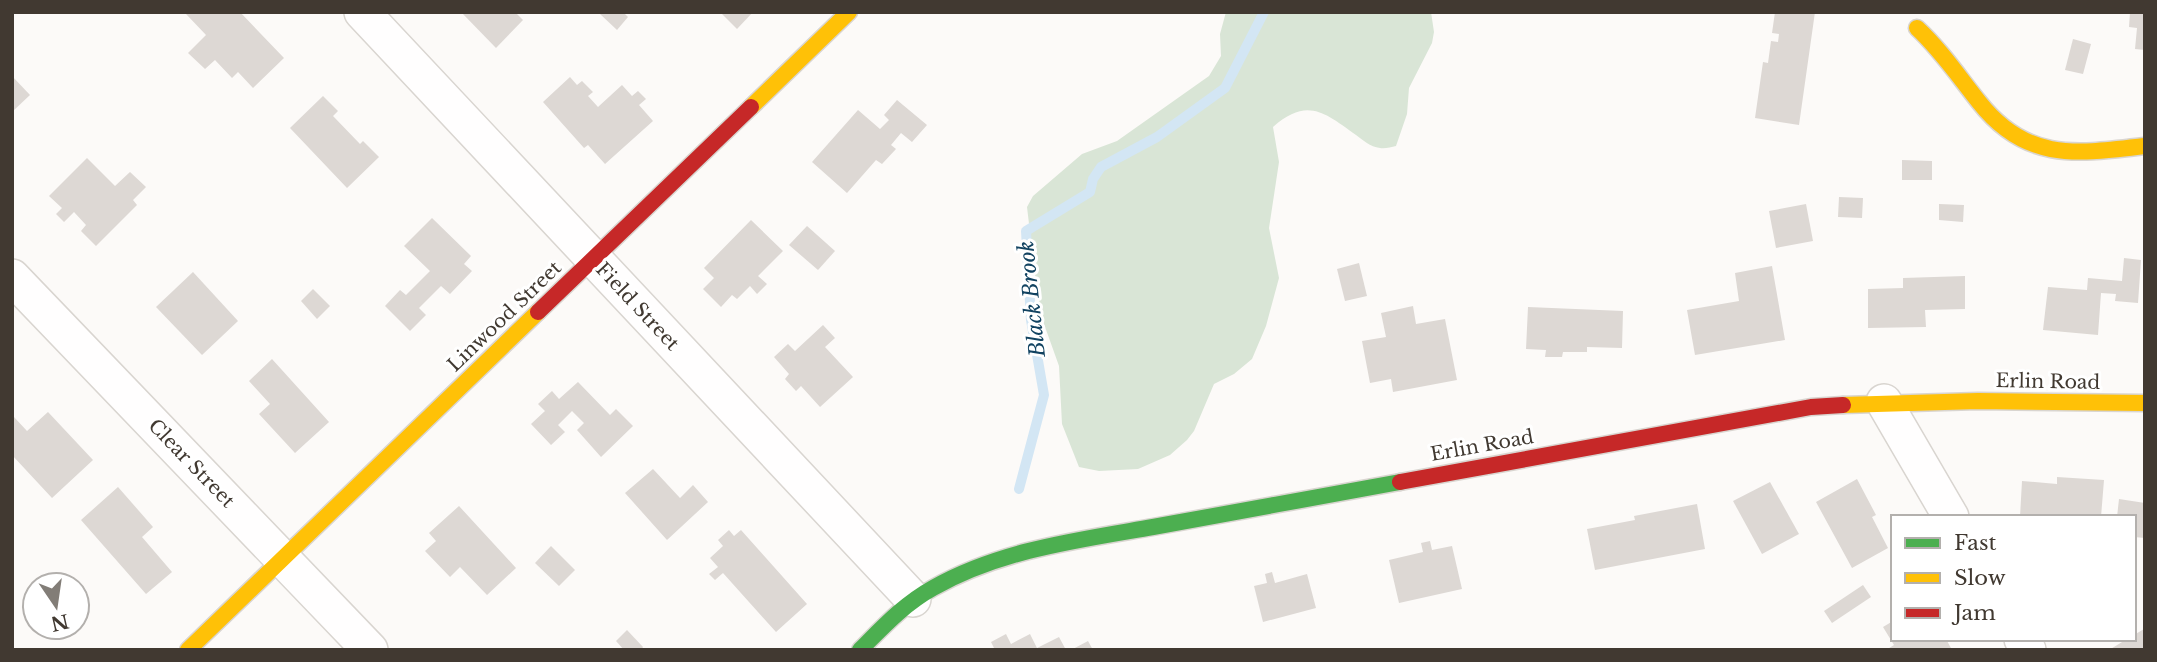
<svg xmlns="http://www.w3.org/2000/svg" width="2157" height="662" font-family="'Libre Baskerville',serif">
  <style>
    .green { fill: #d9e5d6 }
    .lines { fill: none; stroke-linecap: round; stroke-linejoin: round }
    .stream { stroke: #d3e6f4; stroke-width: 10 }
    .building { fill: #ddd8d4 }
    .street-casing { stroke: #d9d5d0; stroke-width: 38 }
    .fast-casing { stroke: #d9d5d0; stroke-width: 19 }
    .slow-casing { stroke: #d9d5d0; stroke-width: 19 }
    .jam-casing { stroke: #d9d5d0; stroke-width: 19 }
    .street { stroke: #fffefe; stroke-width: 35 }
    .fast { stroke: #4caf50; stroke-width: 16 }
    .slow { stroke: #ffc107; stroke-width: 16 }
    .jam { stroke: #c62828; stroke-width: 16 }
    .labels { text-anchor: middle; stroke-width: 6; stroke-linejoin: round; paint-order: stroke }
    .street-label { font-size: 19px; fill: #413931; stroke: #fff }
    .water-label { font-size: 21px; font-style: italic; fill: #124361; stroke: #fff }
  </style>
  <rect width="100%" height="100%" fill="#fcfaf8"/>
  <path class="green" d="M 1226,12 L 1431,12 L 1434,32 L 1432,43 L 1409,88 L 1407,114 L 1396,146 C 1391,147 1385,149 1380,148 C 1370,147 1363,140 1356,135 C 1324,112 1307,97 1273,127 L 1279,162 L 1269,228 L 1279,278 L 1266,326 L 1252,359 L 1234,374 L 1214,384 L 1194,431 L 1187,440 L 1170,455 L 1138,469 L 1099,471 L 1079,467 L 1062,424 L 1059,366 L 1044,324 L 1037,291 L 1027,207 L 1033,196 L 1082,154 L 1117,141 L 1209,76 L 1221,56 L 1220,34 Z"/>
  <g class="lines">
    <polyline class="stream" points="1019,489 1044,395 1031,320 1026,231 1090,192 1093,179 1101,167 1157,137 1225,88 1264,12"/>
  </g>
  <g class="building">
    <polygon points="188,12 240,12 284,58 253,88 238,72 232,78 215,60 205,69 188,53 206,35 186,14"/>
    <polygon points="461,12 515,12 523,20 496,48"/>
    <polygon points="603,12 623,12 628,17 617,30 600,14"/>
    <polygon points="720,12 753,12 737,29"/>
    <polygon points="1775,12 1815,12 1799,125 1755,118 1763,62 1768,63 1771,41 1778,42 1779,34 1772,33"/>
    <polygon points="2130,12 2145,12 2145,50 2135,49 2137,28 2129,27"/>
    <polygon points="2073,39 2091,44 2083,74 2065,70"/>
    <polygon points="12,76 30,95 12,112"/>
    <polygon points="570,77 577,85 582,81 593,92 588,96 598,107 622,85 632,96 638,91 646,99 639,105 653,121 605,164 588,145 584,148 543,102"/>
    <polygon points="323,96 338,111 333,116 360,144 363,141 379,157 347,188 290,128"/>
    <polygon points="897,100 927,125 912,142 901,133 891,145 896,149 882,164 876,160 847,193 812,162 858,110 880,129 889,120 884,115"/>
    <polygon points="87,158 115,186 130,172 146,187 133,200 137,205 96,246 81,231 86,225 74,212 64,222 56,214 62,208 49,196"/>
    <polygon points="1902,160 1932,161 1932,180 1902,180"/>
    <polygon points="1839,197 1863,198 1862,218 1838,217"/>
    <polygon points="1806,204 1813,241 1776,248 1769,211"/>
    <polygon points="1939,204 1964,205 1963,222 1939,220"/>
    <polygon points="432,218 471,256 464,264 472,271 450,294 441,286 419,308 426,315 410,331 385,306 400,290 406,295 430,271 404,246"/>
    <polygon points="751,220 783,251 758,276 767,284 757,294 750,286 737,299 732,295 721,307 703,289 714,278 704,268"/>
    <polygon points="807,226 835,251 818,270 789,245"/>
    <polygon points="2124,258 2141,260 2138,303 2115,301 2116,294 2101,293 2098,335 2043,330 2048,287 2087,290 2088,278 2122,281"/>
    <polygon points="1359,263 1367,296 1345,301 1337,269"/>
    <polygon points="1772,266 1785,340 1695,355 1687,310 1739,301 1735,273"/>
    <polygon points="193,272 238,321 202,355 156,307"/>
    <polygon points="1965,276 1965,309 1925,310 1926,327 1868,328 1868,289 1903,288 1903,278"/>
    <polygon points="313,289 330,306 317,319 301,301"/>
    <polygon points="1413,306 1416,324 1445,319 1457,380 1393,392 1391,379 1370,383 1362,341 1386,337 1381,313"/>
    <polygon points="1528,307 1623,311 1622,348 1587,347 1587,352 1563,352 1562,357 1545,357 1546,350 1526,349"/>
    <polygon points="823,325 835,338 825,347 853,377 820,407 801,386 796,391 785,379 789,374 774,357 788,344 795,351"/>
    <polygon points="272,359 329,422 295,453 259,414 270,404 249,381"/>
    <polygon points="578,382 610,415 616,409 633,426 601,457 577,430 584,423 572,411 558,425 565,432 551,445 531,424 545,411 538,404 552,391 559,399"/>
    <polygon points="48,412 93,460 52,498 12,455 12,419 14,417 27,431"/>
    <polygon points="653,469 680,498 693,485 708,502 667,540 625,493"/>
    <polygon points="2057,477 2104,480 2101,517 2020,517 2022,481 2057,484"/>
    <polygon points="1857,479 1876,515 1872,517 1888,548 1852,568 1816,502"/>
    <polygon points="1770,482 1799,534 1762,554 1733,501"/>
    <polygon points="118,487 153,527 142,537 172,572 146,594 81,520"/>
    <polygon points="2119,499 2145,503 2145,538 2134,537 2134,517 2117,517"/>
    <polygon points="1697,504 1705,549 1595,570 1587,529 1635,520 1634,516"/>
    <polygon points="459,506 516,568 487,595 460,567 450,577 425,551 436,541 429,533"/>
    <polygon points="729,530 734,536 741,530 807,604 776,632 723,573 715,580 709,574 718,567 710,558 723,546 718,540"/>
    <polygon points="1430,541 1432,550 1452,546 1462,589 1399,603 1389,560 1423,552 1421,543"/>
    <polygon points="551,546 575,570 559,586 535,563"/>
    <polygon points="1272,572 1275,583 1307,574 1316,608 1263,622 1254,586 1267,583 1265,574"/>
    <polygon points="1863,585 1871,597 1832,623 1824,611"/>
    <polygon points="1893,621 1893,639 1946,639 1952,650 1886,650 1894,645 1883,627"/>
    <polygon points="2144,629 2145,650 2109,650 2127,639 2134,639 2134,635"/>
    <polygon points="627,630 643,647 641,650 624,650 616,641"/>
    <polygon points="1006,634 1011,644 1030,634 1037,648 1059,637 1066,650 995,650 991,642"/>
    <polygon points="1088,641 1093,650 1071,650"/>
  </g>
  <g class="lines">
    <g class="street-casing">
      <g id="street">
        <polyline points="362,12 913,599"/>
        <polyline points="12,277 370,650"/>
        <polyline points="1884,402 1951,517"/>
        <polyline points="2022,639 2028,650"/>
      </g>
    </g>
    <g class="fast-casing">
      <path id="fast" d="M 860,650 C 883,627 904,604 933,588 C 1000,550 1078,540 1153,527 C 1235,512 1318,497 1400,482"/>
    </g>
    <g class="slow-casing">
      <g id="slow">
        <path d="M 1917,28 C 1941,50 1959,77 1979,102 C 2026,162 2076,154 2145,146"/>
        <polyline points="751,107 849,12"/>
        <polyline points="1843,405 1978,401 2145,403"/>
        <polyline points="188,650 538,312"/>
      </g>
    </g>
    <g class="jam-casing">
      <g id="jam">
        <polyline points="538,312 751,107"/>
        <polyline points="1400,482 1811,407 1843,405"/>
      </g>
    </g>
    <use href="#street" class="street"/>
    <use href="#fast" class="fast"/>
    <use href="#slow" class="slow"/>
    <use href="#jam" class="jam"/>
  </g>
  <g class="labels">
    <g class="street-label">
      <text transform="translate(638 306) rotate(47)" y="7">Field Street</text>
      <text transform="translate(504 316) rotate(-44)" y="7">Linwood Street</text>
      <text transform="translate(2048 381) rotate(1)" y="7">Erlin Road</text>
      <text transform="translate(1482 445) rotate(-10)" y="7">Erlin Road</text>
      <text transform="translate(192 463) rotate(46)" y="7">Clear Street</text>
    </g>
    <g class="water-label">
      <text transform="translate(1032 299) rotate(-96)" y="7">Black Brook</text>
    </g>
  </g>
  <rect width="2157" height="662" fill="none" stroke="#413931" stroke-width="28"/>
  <rect x="1891" y="515" width="245" height="126" fill="#ffffff" stroke="#b3b0ad" stroke-width="2"/>
  <rect x="1905" y="538" width="35" height="10" fill="#4caf50" stroke="#b3b0ad" stroke-width="2"/>
  <text x="1954" y="550" font-size="21" fill="#413931">Fast</text>
  <rect x="1905" y="573" width="35" height="10" fill="#ffc107" stroke="#b3b0ad" stroke-width="2"/>
  <text x="1954" y="585" font-size="21" fill="#413931">Slow</text>
  <rect x="1905" y="608" width="35" height="10" fill="#c62828" stroke="#b3b0ad" stroke-width="2"/>
  <text x="1954" y="620" font-size="21" fill="#413931">Jam</text>
  <g transform="translate(56 606) rotate(167)"><circle r="33" fill="#ffffff" stroke="#b3b0ad" stroke-width="2"/>
  <path d="M0-5L12 26L0 18L-12 26Z" fill="#827d77"/>
  <text y="-10" font-size="19" font-weight="bold" text-anchor="middle" fill="#413931">N</text>
  </g>
</svg>
